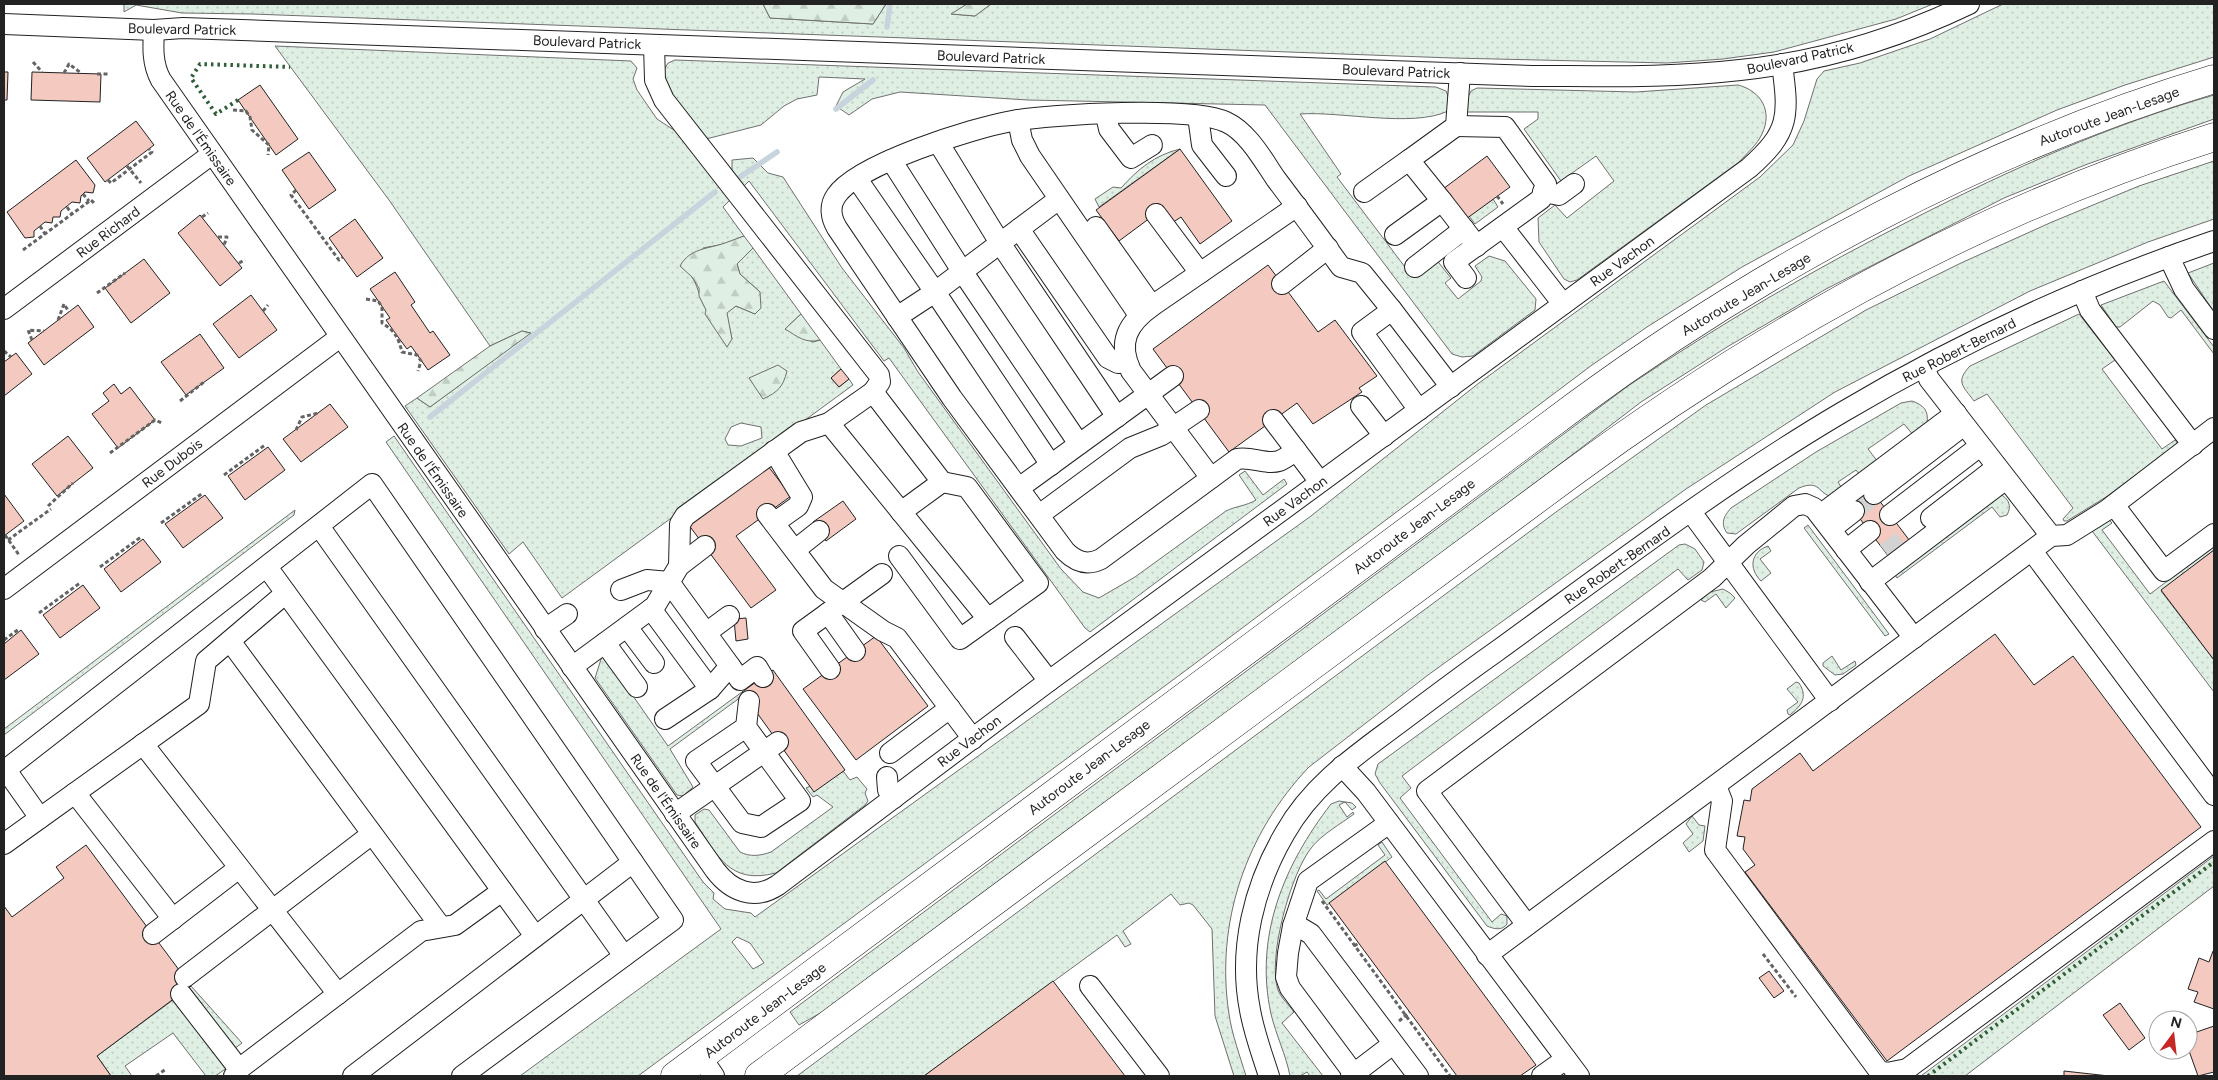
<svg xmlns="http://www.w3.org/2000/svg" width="2218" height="1080" font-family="Figtree,sans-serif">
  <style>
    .grass { fill: url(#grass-dots); stroke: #6f6f6f; fill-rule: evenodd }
    .forest { fill: url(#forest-firs); stroke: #6f6f6f }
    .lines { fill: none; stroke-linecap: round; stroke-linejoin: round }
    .stream { stroke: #c7d3dd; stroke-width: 5.5 }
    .building { fill: #f3c9c0; stroke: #222 }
    .minor-tunnel { stroke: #d3d3d3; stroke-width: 20; stroke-dasharray: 20 10; stroke-linecap: butt }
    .minor-casing { stroke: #222; stroke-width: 22 }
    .highway-casing { stroke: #222; stroke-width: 29 }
    .path { stroke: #646464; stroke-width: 3; stroke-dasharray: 4 2.5; stroke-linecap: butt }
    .minor { stroke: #fff; stroke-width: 20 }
    .highway { stroke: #fff; stroke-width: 28 }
    .hedge { stroke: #2f5e38; stroke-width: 4; stroke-dasharray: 2.5 4; stroke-linecap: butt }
    .labels { text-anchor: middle; stroke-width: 4; stroke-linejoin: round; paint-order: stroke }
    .street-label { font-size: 14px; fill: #222; stroke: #fff }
  </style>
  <defs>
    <pattern id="grass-dots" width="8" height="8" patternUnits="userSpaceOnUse" patternTransform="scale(1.25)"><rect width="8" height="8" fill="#e0efe3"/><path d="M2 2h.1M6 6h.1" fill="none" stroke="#c0cdc2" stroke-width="1.8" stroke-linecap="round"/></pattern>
    <pattern id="forest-firs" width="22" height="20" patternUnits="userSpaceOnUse" patternTransform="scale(1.25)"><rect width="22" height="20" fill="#e0efe3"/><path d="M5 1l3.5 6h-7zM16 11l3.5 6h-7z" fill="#c0cdc2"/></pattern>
  </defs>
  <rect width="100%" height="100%" fill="#fff"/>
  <g class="grass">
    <polygon points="124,4 763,4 770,18 873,24 886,4 967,4 952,14 975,16 991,4 1933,4 1896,19 1774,52 1723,59 1667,63 1452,58 252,14 182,13 136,5 124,12"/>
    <path d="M 2003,4 L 2214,4 L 2214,57 L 2125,85 L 2057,110 L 1909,176 L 1742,267 L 1647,327 L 1592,365 L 1189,668 L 638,1076 L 520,1076 L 721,929 L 386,442 L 394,436 L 703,882 L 714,893 L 713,899 L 725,909 L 751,913 L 755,917 L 1311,516 L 1479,383 L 1760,177 L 1793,145 L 1804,121 L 1817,79 L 1824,71 L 1860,63 L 1930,39 ZM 737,937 L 750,943 L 764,963 L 753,969 L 732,942 Z"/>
    <path d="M 275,46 L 631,61 L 637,68 L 633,79 L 637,90 L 657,119 L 680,134 L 731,199 L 723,207 L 744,236 L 724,244 L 703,248 L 692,277 C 699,288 699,298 706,309 C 712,320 724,329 732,339 L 726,313 L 736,306 L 755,314 L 760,292 L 740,274 L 737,264 L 753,248 L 801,314 L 785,329 L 813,342 L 820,340 L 841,369 L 831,378 L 839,387 L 849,379 L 853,385 L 562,598 L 523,542 L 509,554 L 405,406 L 417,398 L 430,407 L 530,333 L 522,331 L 490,346 L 389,200 ZM 741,423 L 761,427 L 762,438 L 741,446 L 728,445 L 725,439 L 731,427 Z"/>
    <path d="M 675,60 L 1436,87 L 1446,91 L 1450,101 L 1448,111 C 1413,128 1340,111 1300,114 L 1341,174 L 1337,177 L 1411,275 L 1435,258 L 1451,278 L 1445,283 L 1458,299 L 1481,281 L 1482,277 L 1475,266 L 1489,256 L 1505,261 L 1536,299 L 1535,310 L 1473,356 L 1462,357 L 1452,354 L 1265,105 L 1028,100 L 900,92 L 872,99 L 849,115 L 836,106 L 843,92 L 865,79 L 819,77 L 817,95 L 797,99 L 784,106 L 761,125 L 706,139 L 672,95 L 662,73 L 668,63 Z"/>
    <path d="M 1738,85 C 1761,91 1773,111 1762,134 C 1757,145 1747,153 1739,162 L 1577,280 L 1570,282 L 1564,279 L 1539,242 L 1538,218 L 1555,205 L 1567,218 L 1614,181 L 1596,156 L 1561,181 L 1524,129 L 1538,119 L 1538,112 L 1466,112 L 1464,105 L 1471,91 L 1477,88 L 1636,92 Z"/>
    <path d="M 2214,95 L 2214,119 L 2085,165 L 2004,198 L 1826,289 L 1727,347 L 1641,402 L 1525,491 L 833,1006 L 799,1025 L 790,1012 L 1628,386 C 1720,324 1816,268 1915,218 C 2011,169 2110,125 2214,95 Z"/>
    <path d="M 1180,149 L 1099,207 L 1095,199 L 1113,187 L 1121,188 C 1138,169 1155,155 1180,149 Z"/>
    <path d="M 753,158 L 768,173 L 783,177 L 842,268 L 904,348 L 918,372 L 1061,569 L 1083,592 L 1099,598 L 1135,577 L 1226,511 C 1236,506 1246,506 1256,500 L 1239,475 L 1245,471 L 1263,495 L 1284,479 L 1287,484 L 1090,632 L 1085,628 L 889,358 L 884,361 L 749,181 L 741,189 L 732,172 L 732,160 Z"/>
    <path d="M 2214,161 L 2214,219 L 2148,242 L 2030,291 L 1835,392 L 1686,489 L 1428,675 L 1309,767 C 1246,833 1215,923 1229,1014 C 1232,1035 1240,1056 1246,1076 L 1234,1076 L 1215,1016 L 1212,929 L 1193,905 L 1189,903 L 1180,905 L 1171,894 L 1123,931 L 1131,944 L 1125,947 L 1117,935 L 924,1076 L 797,1076 L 1556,512 L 1706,405 L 1866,310 L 1961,263 L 2052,222 L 2139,186 Z"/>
    <polygon points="1493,199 1498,207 1475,224 1469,216"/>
    <polygon points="2214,263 2214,312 2188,273"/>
    <polygon points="2164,281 2214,347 2214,354 2181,310 2171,318 2168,317 2160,305 2153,301 2120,327 2116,327 2101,305"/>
    <path d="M 2079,314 L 2115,360 L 2102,369 L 2162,449 L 2175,440 L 2178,444 L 2106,497 L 2067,521 L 2064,521 L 2063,519 L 2073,508 L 1987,394 L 1974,401 C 1963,386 1955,382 1970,366 Z"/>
    <path d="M 1912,401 C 1923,405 1929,410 1927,423 L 1914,436 L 1904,424 L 1868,449 L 1878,462 L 1860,475 L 1856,470 L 1838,482 L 1843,490 L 1833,497 C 1817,494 1821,479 1799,488 L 1736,534 L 1727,533 C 1720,523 1724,516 1731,508 L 1816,452 L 1901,403 Z"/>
    <path d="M 2000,494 C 2009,499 2012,506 2007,515 L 2000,517 L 1992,507 L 1897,578 L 1892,570 Z"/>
    <polygon points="295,510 294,515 4,735 4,729"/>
    <polygon points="2109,520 2112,523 2102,530 2150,594 2214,546 2214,550 2161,591 2214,660 2214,692 2092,531"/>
    <polygon points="1808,525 1889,634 1885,636 1804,528"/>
    <path d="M 1685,544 L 1695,549 L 1704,562 L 1702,570 L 1688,580 L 1678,569 L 1402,776 L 1411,788 L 1400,798 L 1492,922 L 1501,914 L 1507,916 L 1507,924 C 1502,931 1494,929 1487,926 L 1380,783 L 1375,774 L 1378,764 L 1679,545 Z"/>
    <path d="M 1768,546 L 1771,551 L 1760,559 L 1771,573 L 1761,581 C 1748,568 1751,552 1768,546 Z"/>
    <polygon points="1723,589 1730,593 1735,598 1726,608 1716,594 1705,602 1701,600 1710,592"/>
    <polygon points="603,653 668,746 742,692 745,694 670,749 693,787 683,796 677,795 595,678"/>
    <polygon points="1832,656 1841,670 1855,661 1856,665 1843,674 1835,675 1823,666 1823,663"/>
    <path d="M 1796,682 L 1799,683 C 1808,697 1802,705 1790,715 L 1788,714 L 1787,710 L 1798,702 L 1787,689 Z"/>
    <path d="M 843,771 L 850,780 L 857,777 L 867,789 L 865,793 L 868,801 L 865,805 L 776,873 C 729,885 718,856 695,822 L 695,815 L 704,809 L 709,810 L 740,852 C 750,857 760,856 771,852 L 833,807 L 817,795 L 813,797 L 806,788 Z"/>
    <path d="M 1339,801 L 1352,803 L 1356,807 L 1352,810 L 1345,802 L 1339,805 L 1347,817 L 1353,812 L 1354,814 C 1342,823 1321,835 1312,847 C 1291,872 1267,959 1278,990 C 1281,998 1289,1005 1294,1012 L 1282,1023 L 1323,1076 L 1310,1076 L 1307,1072 L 1300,1076 L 1290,1076 C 1286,1055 1276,1035 1271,1014 C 1254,936 1284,865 1331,804 Z"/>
    <polygon points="1692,816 1699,825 1705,826 1703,841 1689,852 1683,843 1693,834 1686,824"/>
    <polygon points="1382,842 1392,857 1327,905 1317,891 1319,890 1326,899 1385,855 1378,845"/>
    <polygon points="2214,856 2214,886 1965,1076 1921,1076"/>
    <polygon points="191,986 242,1043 234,1049 188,988"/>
    <polygon points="173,1000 227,1068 215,1076 206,1076 173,1033 125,1066 132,1076 111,1076 97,1056"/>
  </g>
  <g class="forest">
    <polygon points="763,4 886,4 873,24 770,18"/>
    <polygon points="967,4 991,4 975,16 951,14"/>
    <path d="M 744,236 L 753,248 L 737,264 L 740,274 L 760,292 L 761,308 L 755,314 L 736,306 L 727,313 L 732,339 L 727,347 L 705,314 L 706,310 L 699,296 L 699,288 L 692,277 L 680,266 C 690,248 708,249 725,243 C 731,241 738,238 744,236 Z"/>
    <path d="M 801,314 L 820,340 C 805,344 797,336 785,329 Z"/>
    <polygon points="522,331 531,333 430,407 417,398 490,346"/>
    <path d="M 778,365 L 787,371 C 783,387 778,392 763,399 L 749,378 Z"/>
  </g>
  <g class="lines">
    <g class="stream">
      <polyline points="887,27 890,4"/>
      <polyline points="836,109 873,80"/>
      <polyline points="740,177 777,152"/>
      <polyline points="430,417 715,192"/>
    </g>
  </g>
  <g class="building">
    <polygon points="4,72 8,72 7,100 4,100"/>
    <polygon points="32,72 101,74 100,102 31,100"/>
    <polygon points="260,85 298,139 276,155 238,100"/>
    <polygon points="136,121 154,145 105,182 87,158"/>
    <polygon points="1180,149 1232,221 1200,244 1181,217 1172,223 1162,209 1119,241 1096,210"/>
    <polygon points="309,152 336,190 309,209 282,170"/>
    <polygon points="1487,156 1510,187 1466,219 1443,189"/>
    <polygon points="76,160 95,185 93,193 85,192 81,196 80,203 72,202 61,211 60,217 53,217 52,223 45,222 34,231 34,237 25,238 7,212"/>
    <polygon points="200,215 242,268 220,286 178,233"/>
    <polygon points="355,219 383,258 357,277 329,238"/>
    <polygon points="144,259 170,293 131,323 105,288"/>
    <polygon points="1268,265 1318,332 1335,320 1377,376 1359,388 1362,392 1313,424 1297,403 1229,452 1153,349"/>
    <polygon points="395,272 415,302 411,305 430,333 433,331 450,355 428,370 411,346 407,349 398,337 386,320 390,318 370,289"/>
    <polygon points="251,295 277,330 239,358 213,324"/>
    <polygon points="78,305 94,327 44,365 28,343"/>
    <polygon points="200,334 224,368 186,395 161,362"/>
    <polygon points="16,353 32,374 4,396 4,362"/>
    <polygon points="841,369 849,379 839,387 831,378"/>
    <polygon points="114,384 121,394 130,387 155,420 118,448 92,414 109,401 103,393"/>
    <polygon points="330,404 348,427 301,462 283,439"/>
    <polygon points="68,436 93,468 57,496 32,464"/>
    <polygon points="268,447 285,470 245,500 228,476"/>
    <polygon points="768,466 791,496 736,536 776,590 751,608 688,524"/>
    <polygon points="1869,487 1913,545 1892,561 1848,503"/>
    <polygon points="4,494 24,521 4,536"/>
    <polygon points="205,495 223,518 183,548 165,524"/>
    <polygon points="843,501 856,519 826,541 813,522"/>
    <polygon points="143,539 161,562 121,592 104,569"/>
    <polygon points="2214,550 2214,660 2161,590"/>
    <polygon points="83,585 100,608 60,638 43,615"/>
    <polygon points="746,618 748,639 736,641 734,619"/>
    <polygon points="21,630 39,654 4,680 4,644"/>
    <polygon points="1995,634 2034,685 2073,656 2201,827 1887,1061 1745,872 1755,865 1743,849 1745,837 1737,836 1744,800 1750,801 1752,789 1800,753 1813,771"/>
    <polygon points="876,636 928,706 856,760 803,689"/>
    <polygon points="773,670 845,770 814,792 742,692"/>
    <polygon points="86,845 191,986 97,1056 111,1076 4,1076 4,906 12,917 64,878 56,867"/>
    <polygon points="1385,861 1536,1065 1520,1076 1457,1076 1329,903"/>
    <polygon points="2213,951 2214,952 2214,1009 2194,1002 2198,992 2188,989 2199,958 2209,962"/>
    <polygon points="1769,971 1784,991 1774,998 1759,978"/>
    <polygon points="1053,981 1125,1076 924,1076"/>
    <polygon points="2120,1003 2145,1038 2129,1050 2103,1015"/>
    <polygon points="2214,1026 2214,1072 2198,1076 2188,1048 2188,1035"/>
    <polygon points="2064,1071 2109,1076 2064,1076"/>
  </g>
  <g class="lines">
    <g class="minor-tunnel">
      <polyline points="1854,511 1874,494"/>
      <polyline points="1886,553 1907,537"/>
    </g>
    <g class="minor-casing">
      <g id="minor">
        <path d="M 4,24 L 154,30 L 183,28 L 1532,76 C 1602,76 1671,78 1740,70 C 1819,62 1898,38 1969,4"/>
        <path d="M 154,30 C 153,47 152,64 161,80 L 715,870 C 731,891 754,901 778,885 L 1049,681 L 1749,168 C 1790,132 1789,116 1782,64"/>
        <polyline points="654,45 655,80 664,100 879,375 880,382 873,392"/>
        <polyline points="1106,115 1109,129 1131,158 1152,145"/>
        <polyline points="1198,116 1202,145 1226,176"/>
        <polyline points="1018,120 1022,140 1030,156 1139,315"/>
        <polyline points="1456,126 1505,127 1546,184 1541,199 1454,262 1466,278"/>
        <polyline points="938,142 1000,243 1117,417"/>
        <polyline points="891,160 962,271 1079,444"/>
        <polyline points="857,179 935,292 1059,199"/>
        <polyline points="1364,192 1409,160"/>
        <polyline points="1543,192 1559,195 1574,184"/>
        <polyline points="1442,201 1409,160 1456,126 1460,73"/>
        <polyline points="1156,214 1200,273 1297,206"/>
        <polyline points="1096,227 1152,306 1200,273"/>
        <polyline points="1503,227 1563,304"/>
        <polyline points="1019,229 1108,358 1118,363 1127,362"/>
        <polyline points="1395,235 1442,201 1477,246"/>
        <polyline points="2169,257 2184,289 2214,329"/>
        <polyline points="1415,267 1464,229"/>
        <polyline points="1282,284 1328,248"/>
        <polyline points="2082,291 2090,310 2193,445"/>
        <path d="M 1152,306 C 1128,323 1117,342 1131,371 L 1211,478"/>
        <polyline points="4,309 212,154"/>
        <polyline points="897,317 935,292 1051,465"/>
        <polyline points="1924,367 1929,379 2051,536"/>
        <polyline points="1361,406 1384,436"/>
        <polyline points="1419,410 1362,332 1392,310 1451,387"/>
        <polyline points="1273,420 1320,482"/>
        <polyline points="829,423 988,619"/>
        <path d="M 1296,450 C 1291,454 1285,459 1279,461 C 1266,465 1251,456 1237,459 L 1101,559 C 1087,566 1076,562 1065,551 L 952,398 L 837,228 C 831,218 829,206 836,196 C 857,164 973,128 1012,121 C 1052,114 1193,106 1226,122 C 1248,132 1263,160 1276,179 C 1298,208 1320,238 1341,267 L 1362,273 L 1392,310"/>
        <polyline points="774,451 802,497 798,506 774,523"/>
        <polyline points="1019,488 1173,376"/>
        <polyline points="1874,494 1964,425"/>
        <polyline points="2114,505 2164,571 2214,534"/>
        <polyline points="901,512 942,482"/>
        <polyline points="1691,512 1830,701"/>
        <polyline points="767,514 824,589 883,631 897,638 973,739"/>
        <polyline points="1039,515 1130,448 1162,435 1199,410"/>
        <polyline points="1820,515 1956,413"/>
        <polyline points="1890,515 1980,446"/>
        <polyline points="1931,518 1997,467"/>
        <polyline points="319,526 624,956"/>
        <polyline points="1831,529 1854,511"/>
        <polyline points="795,550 819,531"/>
        <polyline points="1846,550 1870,531"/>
        <polyline points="2032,551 2214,795"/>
        <polyline points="679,566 680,524 685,516 801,432 829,423 873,392 942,482 967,487 1038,583 960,639 899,556"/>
        <polyline points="267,567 535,936"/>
        <polyline points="1870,582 2006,479"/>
        <polyline points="4,589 340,337"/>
        <polyline points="621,590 647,580 669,582 730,666 710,689"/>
        <polyline points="651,609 710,689 665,719"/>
        <polyline points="828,613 855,651"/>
        <polyline points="627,627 654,663"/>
        <polyline points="545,629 567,614"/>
        <polyline points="706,633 729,616"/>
        <polyline points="1015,637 1049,681"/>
        <polyline points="230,641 441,927"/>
        <polyline points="605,643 637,687"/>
        <polyline points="730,666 740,680 757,667 763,677"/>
        <polyline points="572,667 655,606 679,566 705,546"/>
        <polyline points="830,669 803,631 882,574"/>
        <polyline points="746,727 800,801 761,827 742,823 696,761 746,727 749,701"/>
        <polyline points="143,744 338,994"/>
        <polyline points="890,753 950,708"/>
        <polyline points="1342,766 1366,792 1579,1076"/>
        <polyline points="6,770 40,818"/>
        <polyline points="4,771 372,484 673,920 462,1076"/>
        <polyline points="887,777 888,790 894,798"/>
        <polyline points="1716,786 1722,801 1715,850 1879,1071 1887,1073 1907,1069 2214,841"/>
        <polyline points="75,793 173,919"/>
        <polyline points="675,814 778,742"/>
        <polyline points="4,844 199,704 206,661 286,593"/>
        <polyline points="1527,925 1427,791 1712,578 1746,545 1794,506 1805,504 1814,508 1914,638"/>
        <polyline points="1293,926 1301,928 1311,934 1418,1076"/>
        <polyline points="153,934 239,868"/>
        <polyline points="1487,955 2051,536 2067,535 2107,510 2214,428"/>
        <polyline points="185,977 372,834"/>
        <polyline points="1090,986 1159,1076"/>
        <polyline points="181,994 239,1069"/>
        <polyline points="701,1057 714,1076"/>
        <polyline points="1354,1074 1290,988 1286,977 1288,953 1293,926 1308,881 1389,823"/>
        <polyline points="234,1076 239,1069 421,931 455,925 502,891"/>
        <polyline points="353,1076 633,862"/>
        <path d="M 1269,1076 C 1262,1054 1254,1033 1250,1010 C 1238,949 1254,886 1285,833 C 1312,785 1355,756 1398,724 C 1431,699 1463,675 1497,651 C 1610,569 1721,484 1841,413 C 1959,343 2084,285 2214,241"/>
        <polyline points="1351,1076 1393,1044"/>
        <polyline points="1542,1076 1566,1059"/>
      </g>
    </g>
    <g class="highway-casing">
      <g id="highway">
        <path d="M 675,1076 L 1575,406 C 1765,266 1988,147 2214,79"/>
        <path d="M 759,1076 L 1568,476 C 1764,331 1981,211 2214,137"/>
      </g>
    </g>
    <g class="path">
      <polyline points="33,62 42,72"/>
      <polyline points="64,73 69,64 81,73"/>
      <polyline points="97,74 108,74"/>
      <polyline points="233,110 246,111 250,117 252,130 269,145 268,155"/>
      <polyline points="127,166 141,183"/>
      <polyline points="108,180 111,183 152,152 149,149"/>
      <polyline points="296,190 291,195 339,260 343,257"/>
      <polyline points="83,194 89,201"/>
      <polyline points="1497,196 1503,204"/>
      <polyline points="67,207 72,214"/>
      <polyline points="202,217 208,213"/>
      <polyline points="40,226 45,234"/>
      <polyline points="218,237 227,237 224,245"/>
      <polyline points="23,250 91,200 95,204"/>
      <polyline points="239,263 245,260"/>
      <polyline points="97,293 125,273"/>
      <path d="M 366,299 L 378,301 L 382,307 L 382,323 C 395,331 398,337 402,352 L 417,355 L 421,361 L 418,371"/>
      <polyline points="263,311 268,305"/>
      <polyline points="58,320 64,304 69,312"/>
      <polyline points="32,340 28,330 44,331"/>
      <polyline points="4,351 11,357"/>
      <polyline points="180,401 204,382"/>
      <polyline points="296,430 302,417 319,413"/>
      <polyline points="110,453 155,420 162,423"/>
      <polyline points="224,475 265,445"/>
      <polyline points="48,506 73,483"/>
      <polyline points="161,523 203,493"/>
      <polyline points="5,535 19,555"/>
      <polyline points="8,540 51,509"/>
      <polyline points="100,567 141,537"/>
      <polyline points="39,613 80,583"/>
      <polyline points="4,640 19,629"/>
      <polyline points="1322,901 1450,1076"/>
      <polyline points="1354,946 1359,943"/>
      <polyline points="1763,954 1796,997"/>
      <polyline points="1399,1021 1410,1012"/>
      <polyline points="156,1076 166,1069"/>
    </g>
    <use href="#minor" class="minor"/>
    <use href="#highway" class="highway"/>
    <g class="hedge">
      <polyline points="238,100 216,114 191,78 200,64 290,67"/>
      <polyline points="1928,1076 2214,862"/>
    </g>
  </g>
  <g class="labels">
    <g class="street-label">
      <text transform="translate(182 29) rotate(1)" y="5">Boulevard Patrick</text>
      <text transform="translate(587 42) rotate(2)" y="5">Boulevard Patrick</text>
      <text transform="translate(991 57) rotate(2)" y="5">Boulevard Patrick</text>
      <text transform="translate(1800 58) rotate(-12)" y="5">Boulevard Patrick</text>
      <text transform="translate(1396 71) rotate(2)" y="5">Boulevard Patrick</text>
      <text transform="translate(2109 116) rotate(-20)" y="5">Autoroute Jean-Lesage</text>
      <text transform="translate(201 138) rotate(55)" y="5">Rue de l'Émissaire</text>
      <text transform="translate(108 232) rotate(-37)" y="5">Rue Richard</text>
      <text transform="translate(1622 261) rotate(-36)" y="5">Rue Vachon</text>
      <text transform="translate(1746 294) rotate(-31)" y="5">Autoroute Jean-Lesage</text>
      <text transform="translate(1959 350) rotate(-27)" y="5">Rue Robert-Bernard</text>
      <text transform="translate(172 463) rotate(-37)" y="5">Rue Dubois</text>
      <text transform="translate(433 470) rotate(55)" y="5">Rue de l'Émissaire</text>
      <text transform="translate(1295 501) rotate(-36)" y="5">Rue Vachon</text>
      <text transform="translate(1414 526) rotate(-37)" y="5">Autoroute Jean-Lesage</text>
      <text transform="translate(1617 565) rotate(-35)" y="5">Rue Robert-Bernard</text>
      <text transform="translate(969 741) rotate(-37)" y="5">Rue Vachon</text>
      <text transform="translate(1089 767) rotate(-37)" y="5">Autoroute Jean-Lesage</text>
      <text transform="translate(666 801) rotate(55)" y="5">Rue de l'Émissaire</text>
      <text transform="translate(765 1010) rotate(-37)" y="5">Autoroute Jean-Lesage</text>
    </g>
  </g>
  <rect width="2218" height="1080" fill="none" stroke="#222222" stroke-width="10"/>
  <g transform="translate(2173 1035) rotate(15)"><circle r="24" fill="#ffffff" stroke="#a7a7a7"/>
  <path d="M0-4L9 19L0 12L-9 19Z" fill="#c62828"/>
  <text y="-8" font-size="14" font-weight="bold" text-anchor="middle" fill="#222222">N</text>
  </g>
</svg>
